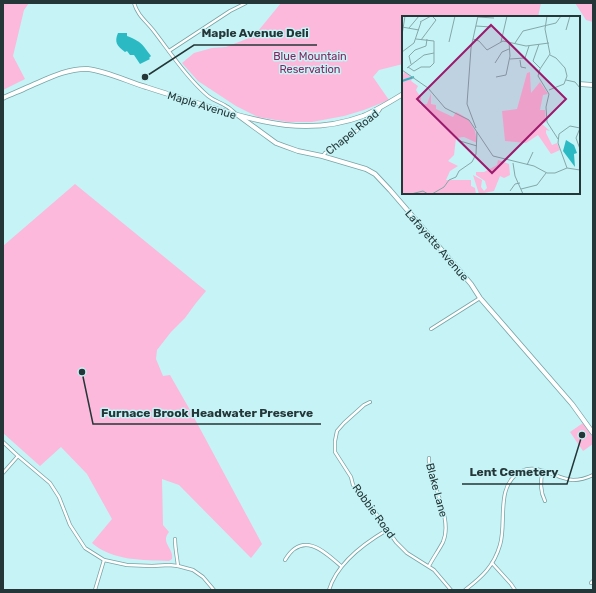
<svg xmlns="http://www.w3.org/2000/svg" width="596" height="593" font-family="Rubik,sans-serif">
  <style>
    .green { fill: #fcb9db }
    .water { fill: #2bbac3 }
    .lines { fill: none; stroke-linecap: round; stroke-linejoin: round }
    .street-casing { stroke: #78a3a6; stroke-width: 4 }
    .secondary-casing { stroke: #78a3a6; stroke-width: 5.5 }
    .street { stroke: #fff; stroke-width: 2.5 }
    .secondary { stroke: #fff; stroke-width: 4 }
    .labels { text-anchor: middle; stroke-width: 3; stroke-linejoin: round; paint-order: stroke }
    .park-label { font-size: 11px; fill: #862660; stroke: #c6f3f6 }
    .street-label { font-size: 11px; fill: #243637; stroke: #c6f3f6 }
    .inset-river { fill: none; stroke: #2bbac3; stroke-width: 2 }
    .inset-road { fill: none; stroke: #85a7aa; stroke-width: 1 }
    .view { fill: #9c1a6d; fill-opacity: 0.15; stroke: #9c1a6d; stroke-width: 2 }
    .inset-edge { fill: none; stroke: #243637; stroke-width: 2 }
    .leader { fill: none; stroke: #243637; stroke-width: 1.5 }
    .callout-dot { fill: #243637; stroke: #c6f3f6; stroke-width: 1.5 }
    .callout-label { font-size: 12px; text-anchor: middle; font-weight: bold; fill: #243637; stroke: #c6f3f6; stroke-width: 3; stroke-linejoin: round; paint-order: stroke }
  </style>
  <rect width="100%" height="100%" fill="#c6f3f6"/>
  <g class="green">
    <polygon points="3,3 29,3 24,10 13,56 25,79 3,90"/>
    <polygon points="281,3 541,3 538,17 403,17 403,64 379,70 373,77 389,100 364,110 344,116 312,122 288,122 258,117 236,106 198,81 182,63 194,53 212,48 226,47 254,36"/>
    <polygon points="575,3 593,3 593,22 586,20"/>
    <path d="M 75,184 L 206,291 L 196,303 L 185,318 L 171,332 L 157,350 L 156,359 L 163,376 L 170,375 L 190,410 L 262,544 L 251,558 L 179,485 L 162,479 L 163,525 L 169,532 C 160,543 174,548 172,559 L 169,561 C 143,560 113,561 92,543 L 112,519 L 87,474 L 61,447 L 40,466 L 3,433 L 3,246 Z"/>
    <polygon points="583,423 593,438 593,444 583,451 570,432"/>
  </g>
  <path class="water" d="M 118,33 L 127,33 L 127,36 C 142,42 142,44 151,56 L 149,58 L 150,59 L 140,64 L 134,55 L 130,55 L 127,51 L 125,52 C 117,46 114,42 118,33 Z"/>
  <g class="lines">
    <g class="street-casing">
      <g id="street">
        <path d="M 134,3 C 138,16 145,20 153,30 C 170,52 187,78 208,96 C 214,101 220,102 226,106 C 230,108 233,111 236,114"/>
        <polyline points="169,51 230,11 246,3"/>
        <path d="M 323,156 L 325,153 C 336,146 378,118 381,107"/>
        <polyline points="431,329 480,298"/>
        <polyline points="370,402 364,405 344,423 337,431 335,441 335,452 351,477 353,485 361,492 396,542 407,553 434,570 451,590"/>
        <polyline points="3,442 18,456 50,483 59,497 70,525 85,548 104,560 127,565 152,566 169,565 178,566 193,570 203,577 214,590"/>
        <path d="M 429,458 C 428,466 432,474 434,482 C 439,499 451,524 443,542 C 439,550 433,558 429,566"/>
        <path d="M 543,471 C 540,481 540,491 545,501"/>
        <polyline points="3,473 18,456"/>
        <path d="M 175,539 C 175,548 177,557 178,566"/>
        <path d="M 285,560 C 302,531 323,550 341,566"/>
        <polyline points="492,563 511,584 515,590"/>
        <polyline points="591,583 593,581"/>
        <polyline points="95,590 104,560"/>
        <path d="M 329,590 C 337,563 363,544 387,530"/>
        <path d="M 465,590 C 482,577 494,566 500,545 C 507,523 495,486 520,472 C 538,462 555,479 573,480 C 579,480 587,478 593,475"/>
      </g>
    </g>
    <g class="secondary-casing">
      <g id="secondary">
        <polyline points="579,84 593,85"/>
        <path d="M 3,98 C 11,94 20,91 28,87 C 47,79 67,68 88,69 C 106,71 129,82 146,87 C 167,94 188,100 210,107 C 262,123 309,136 363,116 C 377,110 390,102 403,94"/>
        <polyline points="239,116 276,143 284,146 298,151 322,156 366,169 375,174 390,190 471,284 480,298 572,404 593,433"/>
      </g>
    </g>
    <use href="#street" class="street"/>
    <use href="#secondary" class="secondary"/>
  </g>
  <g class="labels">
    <g class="park-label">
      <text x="310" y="60">Blue Mountain<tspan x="310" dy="13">Reservation</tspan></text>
    </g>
    <g class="street-label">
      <text transform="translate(202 105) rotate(17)" y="4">Maple Avenue</text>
      <text transform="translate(352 132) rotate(-39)" y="4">Chapel Road</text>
      <text transform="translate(437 245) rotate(49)" y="4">Lafayette Avenue</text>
      <text transform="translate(437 490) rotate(75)" y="4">Blake Lane</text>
      <text transform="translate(374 511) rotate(54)" y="4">Robbie Road</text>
    </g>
  </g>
  <g transform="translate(402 16)">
    <rect width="178" height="178" fill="#c6f3f6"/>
    <path d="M 2,56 L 11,62 L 9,65 L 16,70 L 14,74 L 19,82 L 18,89 L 25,88 L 29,77 L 29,88 L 34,89 L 34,93 L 51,101 L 54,96 L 58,98 L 66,103 L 73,115 L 75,127 L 62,121 L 54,122 L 52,139 L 46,145 L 56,150 L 48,155 L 44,164 L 69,164 L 69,170 L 73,172 L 74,178 L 0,178 L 0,63 ZM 128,56 L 129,77 L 138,66 L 146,78 L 141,79 L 138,94 L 143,94 L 144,106 L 140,108 L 148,115 L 144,114 L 144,117 L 150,129 L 155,127 L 158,134 L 149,138 L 136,119 L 124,127 L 103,125 L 100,95 L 115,93 L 125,57 ZM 96,144 L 107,148 L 108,159 L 102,162 L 98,160 L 92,175 L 77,178 L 71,159 L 80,164 L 79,171 L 82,175 L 85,172 L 83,165 L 74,159 L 74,156 L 82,156 L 95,149 Z" fill="#fcb9db"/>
    <path d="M 164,124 L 172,129 L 175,137 L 172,138 L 173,151 L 161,135 Z" fill="#2bbac3"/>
    <path class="inset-river" d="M 0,65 L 12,61"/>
    <path class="inset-road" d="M 145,0 L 143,13 L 148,38 L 138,53 L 136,60 L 147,78 L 144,91 L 145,106 L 156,123M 76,1 L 92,2M 18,6 L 29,0M 74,10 L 89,11M 0,11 L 17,14M 7,12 L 17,0M 164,14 L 168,0M 0,19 L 3,0M 71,23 L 77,25 L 85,34 L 101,25 L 124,30 L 147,27M 19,24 L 34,4 L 31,1M 47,26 L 53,0M 99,26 L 105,0M 113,27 L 121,15 L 154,7 L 159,0M 137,28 L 131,45 L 138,52M 0,36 L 12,27 L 19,6M 108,43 L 123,42 L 127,30M 118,44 L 119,51 L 124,52M 93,47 L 100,36 L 107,33M 9,48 L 7,40 L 13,34 L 24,30 L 25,23M 6,51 L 12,55 L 19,51 L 28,51 L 32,47 L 32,25 L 14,23M 5,52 L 22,39 L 32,37M 0,54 L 26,72 L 43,92 L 67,104 L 91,140 L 132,150 L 145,157 L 153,157 L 165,152 L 178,154M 94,61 L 104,59 L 108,40 L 107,26M 164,64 L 173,66 L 178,72M 147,74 L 162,68 L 165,60 L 163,52 L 154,42 L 148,39M 74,112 L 65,88 L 69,32 L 76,0M 178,112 L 174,122 L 178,133M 58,125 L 75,130M 111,147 L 113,160 L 121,178M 125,149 L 131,136M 165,152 L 156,127 L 157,118 L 168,110 L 178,112M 119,173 L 135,169 L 144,157M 108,175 L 113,168 L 118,167M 9,178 L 21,175 L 26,178M 30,178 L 42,171 L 47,164 L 54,161 L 57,155 L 70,146 L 74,138 L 75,116"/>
    <path class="view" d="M 89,9 L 164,83 L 90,157 L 15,83 Z"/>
    <rect width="178" height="178" class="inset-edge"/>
  </g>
  <path class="leader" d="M145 77L194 45H317M82 372L93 424H321M582 435L567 484H462"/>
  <g class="callout-dot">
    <circle cx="145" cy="77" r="4"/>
    <circle cx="82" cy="372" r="4"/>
    <circle cx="582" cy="435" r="4"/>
  </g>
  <g class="callout-label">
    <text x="255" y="37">Maple Avenue Deli</text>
    <text x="207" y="417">Furnace Brook Headwater Preserve</text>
    <text x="514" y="476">Lent Cemetery</text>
  </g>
  <rect width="596" height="593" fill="none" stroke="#243637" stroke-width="8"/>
</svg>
